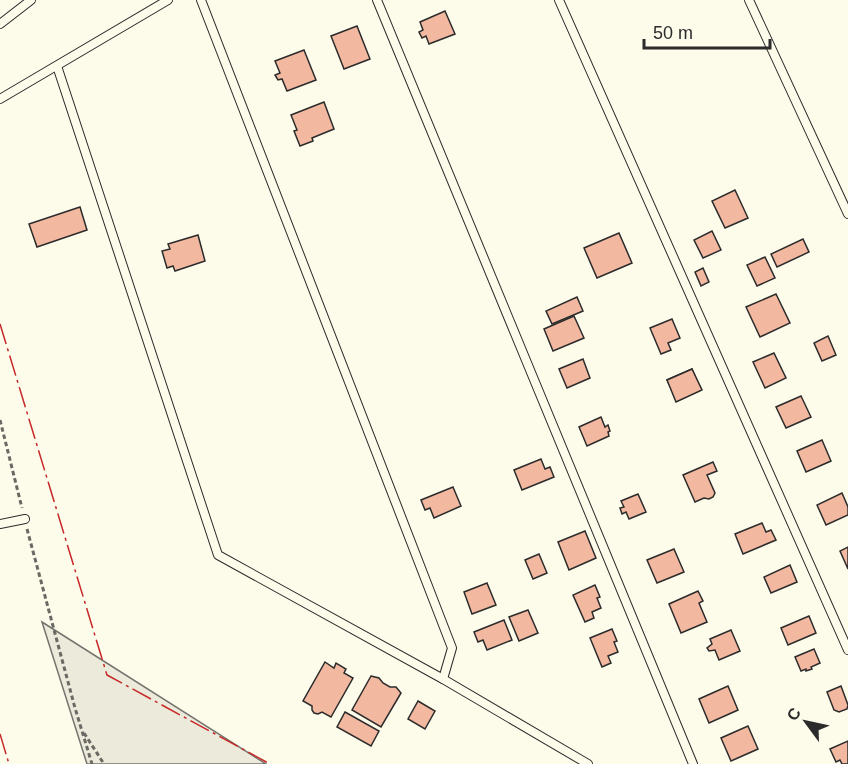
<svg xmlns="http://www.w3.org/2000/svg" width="848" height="764" font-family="Arial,sans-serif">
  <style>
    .green { fill: #ecebdb; stroke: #74746e; stroke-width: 1.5 }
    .building { fill: #f2b8a0; stroke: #2b2b2b; stroke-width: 1.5 }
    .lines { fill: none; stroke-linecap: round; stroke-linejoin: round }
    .service-casing { stroke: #2b2b2b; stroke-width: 10 }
    .path { stroke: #6a6964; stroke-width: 3; stroke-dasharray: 4.5 3; stroke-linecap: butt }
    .service { stroke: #fdfbea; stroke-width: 8 }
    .power { stroke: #c62828; stroke-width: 1.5; stroke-dasharray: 21 4.5 3 4.5; stroke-linecap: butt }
  </style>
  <rect width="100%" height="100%" fill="#fdfbea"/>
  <polygon class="green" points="42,622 266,764 87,764"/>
  <g class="building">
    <polygon points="445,11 455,34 429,44 426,36 422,38 419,32 423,30 420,22"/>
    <polygon points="357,26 370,59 344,69 331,36"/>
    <polygon points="304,50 316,80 287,91 282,79 278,80 275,75 280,73 275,61"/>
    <polygon points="324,102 334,129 312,138 313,141 300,146 294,131 297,130 291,115"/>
    <polygon points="735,190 748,218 725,228 712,201"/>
    <polygon points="80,207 87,230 37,247 29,224"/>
    <polygon points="712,231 721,250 703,258 694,240"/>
    <polygon points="619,233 632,263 597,278 584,248"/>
    <polygon points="198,235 205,261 175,271 173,266 167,268 162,251 170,249 168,244"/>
    <polygon points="803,239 809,252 777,267 771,254"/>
    <polygon points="765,257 775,278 757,286 747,265"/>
    <polygon points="703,268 709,282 701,286 695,272"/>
    <polygon points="776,294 790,323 760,337 746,307"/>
    <polygon points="577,297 583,311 552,324 546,311"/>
    <polygon points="574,316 584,338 553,351 544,329"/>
    <polygon points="672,319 680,338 668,343 671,350 661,354 650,328"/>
    <polygon points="828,336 836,355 822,361 814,343"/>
    <polygon points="774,353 786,378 765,388 753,362"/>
    <polygon points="583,359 590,378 567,388 559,369"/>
    <polygon points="692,369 701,390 677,401 667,380"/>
    <polygon points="692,369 702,390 676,402 667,380"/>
    <polygon points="801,396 811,417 786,428 776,407"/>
    <polygon points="601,417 605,427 608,425 610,431 608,432 609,436 587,446 579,427"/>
    <polygon points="822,440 831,461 806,472 797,451"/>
    <polygon points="541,459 545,469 550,467 554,477 522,490 514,470"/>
    <polygon points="713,462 717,471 707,475 715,493 713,497 709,499 704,498 695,502 683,475"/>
    <polygon points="453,487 461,506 434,518 430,508 425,510 421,500"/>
    <polygon points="842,493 848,507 848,515 826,525 817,505"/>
    <polygon points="638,494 646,512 629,519 626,512 622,514 620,508 624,507 621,501"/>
    <polygon points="762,523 766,532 771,530 776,540 743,554 735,534"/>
    <polygon points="585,531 596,558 569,570 558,542"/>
    <polygon points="848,547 848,569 840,551"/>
    <polygon points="674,549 684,572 657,583 647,560"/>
    <polygon points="539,554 547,573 533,579 525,560"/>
    <polygon points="790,565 797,582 771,593 764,577"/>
    <polygon points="487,583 496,605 472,614 464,592"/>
    <polygon points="595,585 600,597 597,598 601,608 592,612 594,618 585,622 573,595"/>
    <polygon points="698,591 703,601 699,603 707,622 681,633 669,604"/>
    <polygon points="528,610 538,633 519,641 509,617"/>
    <polygon points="809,616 816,633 788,645 781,628"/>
    <polygon points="504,620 512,640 487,650 483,640 478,642 474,632"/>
    <polygon points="612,629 617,641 614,642 618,652 608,656 611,663 602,667 590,638"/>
    <polygon points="731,630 740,651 719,660 715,650 709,651 707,648 712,644 710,639"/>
    <polygon points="814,649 820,663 811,667 812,669 806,671 806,669 801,671 795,657"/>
    <polygon points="325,662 334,668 336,663 346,669 344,673 353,678 331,717 322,712 318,714 314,713 312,710 312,706 303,701"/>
    <polygon points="371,676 379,678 383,683 390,687 396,687 401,693 381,727 352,710"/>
    <polygon points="728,686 738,710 709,723 699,699"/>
    <polygon points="841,686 848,705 847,709 839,712 834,710 827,692"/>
    <polygon points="418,701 435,711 425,729 408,719"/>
    <polygon points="345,712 379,731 371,746 337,727"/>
    <polygon points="748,726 758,749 731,761 721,738"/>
    <polygon points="848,741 848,764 842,764 840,760 836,762 830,749"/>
  </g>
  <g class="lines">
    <g class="service-casing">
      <g id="service">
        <polyline points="201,0 452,648 443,679"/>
        <polyline points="377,0 693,764"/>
        <polyline points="559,0 848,650"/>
        <polyline points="749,0 848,214"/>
        <polyline points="0,24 31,0"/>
        <polyline points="57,66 218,555 443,679 588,764"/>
        <polyline points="0,99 168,0"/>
        <polyline points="0,524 25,519"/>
      </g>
    </g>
    <g class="path">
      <polyline points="0,420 22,508"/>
      <polyline points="27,529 75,708 92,764"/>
      <polyline points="84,733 104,764"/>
    </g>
    <use href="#service" class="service"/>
    <g class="power">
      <polyline points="0,324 107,675 270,764"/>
      <polyline points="0,734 9,764"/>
    </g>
  </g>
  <g transform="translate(806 722) rotate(303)" stroke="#fdfbea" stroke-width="4.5" paint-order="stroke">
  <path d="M0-4.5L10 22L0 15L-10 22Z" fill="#2b2b2b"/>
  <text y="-9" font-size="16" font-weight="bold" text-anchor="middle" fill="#2b2b2b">С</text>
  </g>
  <path d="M644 39v9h126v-9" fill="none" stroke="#2b2b2b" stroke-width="3"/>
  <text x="653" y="39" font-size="18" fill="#2b2b2b" stroke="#fdfbea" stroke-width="4.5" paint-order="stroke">50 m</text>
</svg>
